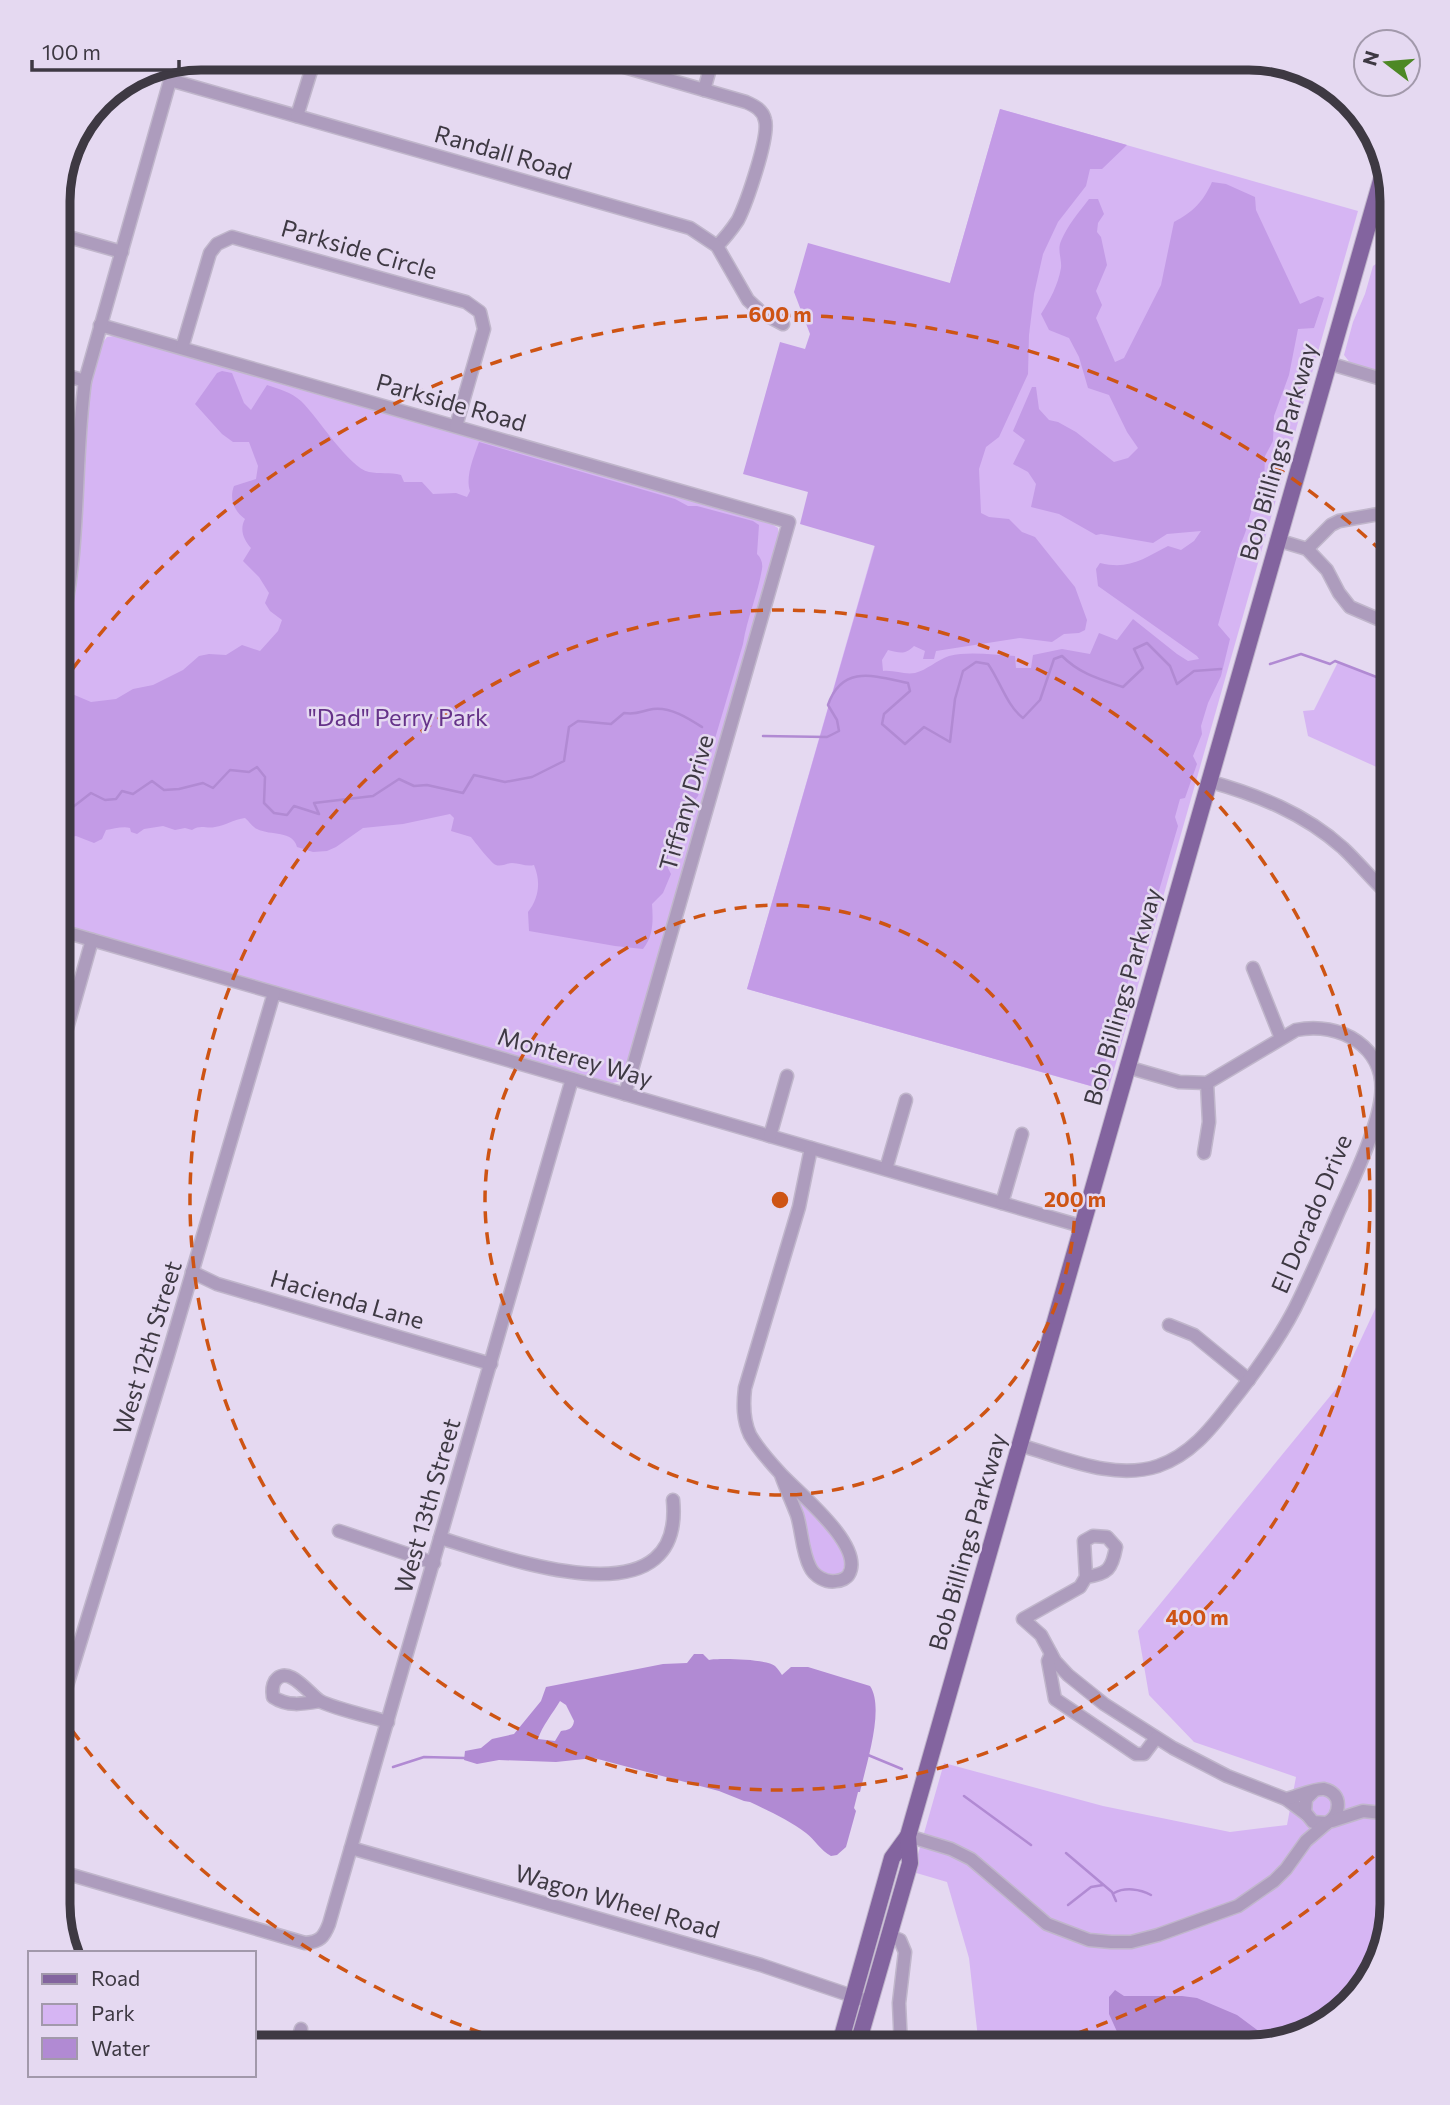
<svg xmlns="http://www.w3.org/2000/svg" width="1450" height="2105" font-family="Commissioner,sans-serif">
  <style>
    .green { fill: #d6b5f3 }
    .forest { fill: #c39be6 }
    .water { fill: #b18ad3; fill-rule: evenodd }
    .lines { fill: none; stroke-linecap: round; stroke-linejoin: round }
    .stream { stroke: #b18ad3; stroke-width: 2.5 }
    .minor-casing { stroke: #c0b6cb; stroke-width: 15 }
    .major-casing { stroke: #c0b6cb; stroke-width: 18 }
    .minor { stroke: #ad9cbd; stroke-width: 12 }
    .major { stroke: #83649f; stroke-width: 16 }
    .ring { fill: none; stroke: #ce5414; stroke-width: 3.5; stroke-dasharray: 12 9 }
    .labels { text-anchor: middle; stroke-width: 5; stroke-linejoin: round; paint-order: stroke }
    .street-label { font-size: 24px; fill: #3e3943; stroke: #e5d9f1 }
    .park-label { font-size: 24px; fill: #653289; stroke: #e5d9f1 }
    .rim { fill: none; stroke: #3e3943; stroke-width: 9 }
    .centre { fill: #ce5414; stroke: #e5d9f1; stroke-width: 3.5 }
    .ring-label { font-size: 21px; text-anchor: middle; font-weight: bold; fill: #ce5414; stroke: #e5d9f1; stroke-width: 5; stroke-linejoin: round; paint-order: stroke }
  </style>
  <rect width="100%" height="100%" fill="#e5d9f1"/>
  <g class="green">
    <polygon points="1000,109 1358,211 1108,1091 747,989"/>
    <polygon points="1379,262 1392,266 1392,376 1351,364 1344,355 1353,322 1365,294 1373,266"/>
    <polygon points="114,336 770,523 778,528 779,534 622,1081 612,1083 58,924 58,658 71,613 77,577 85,436 91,385 100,346 107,337"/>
    <polygon points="1338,662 1392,683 1392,774 1308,736 1303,711 1314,710"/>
    <polygon points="1392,1273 1392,1904 1373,1976 1320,2028 1249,2047 979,2047 969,1958 947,1882 913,1872 944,1763 1103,1806 1230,1832 1287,1825 1296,1777 1194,1742 1149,1695 1138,1631 1340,1384"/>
    <path d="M 789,1485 C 805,1503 858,1548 841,1574 C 829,1578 819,1571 813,1561 Z"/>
  </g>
  <g class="forest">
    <path d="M 1000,109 L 1127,145 L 1102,169 L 1090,169 L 1086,186 L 1058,222 L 1043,254 L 1034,294 L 1029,335 L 1028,374 L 999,437 L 986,447 L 979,469 L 981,513 L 989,517 L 1009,519 L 1022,532 L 1035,537 L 1075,587 L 1087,620 L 1085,630 L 1079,633 L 1064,634 L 1052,642 L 1020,638 L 936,651 L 934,659 L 923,659 L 925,651 L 914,646 C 905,655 900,653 888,650 L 882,660 L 883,671 C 895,670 904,675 915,673 C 927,670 937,660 949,656 C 969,651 994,655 1015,656 L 1016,668 L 1031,668 L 1033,655 L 1062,649 L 1090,654 L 1099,633 L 1117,640 L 1133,619 L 1177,654 L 1188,661 L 1199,659 L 1197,656 L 1098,586 L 1096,569 L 1100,563 C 1129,570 1143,559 1168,546 L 1181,550 L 1194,541 L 1201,531 L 1167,534 L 1153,543 L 1101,534 L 1096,535 L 1059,514 L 1031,507 L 1036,484 L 1028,472 L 1013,464 L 1025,440 L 1013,431 L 1032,387 L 1036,387 L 1039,409 L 1049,420 L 1058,422 L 1076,432 L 1114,462 L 1128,458 L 1138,448 L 1127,432 L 1109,395 L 1088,388 L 1079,357 L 1069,338 L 1049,330 L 1041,314 C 1050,300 1058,285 1061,268 C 1062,259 1057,250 1061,241 C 1067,226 1079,212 1089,199 L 1098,199 L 1104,214 L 1098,223 L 1097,232 L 1101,237 L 1107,265 L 1096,291 L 1102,305 L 1096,318 L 1115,362 L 1124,358 L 1161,285 L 1174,222 C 1193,212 1203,202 1212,182 L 1226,184 L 1255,197 L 1256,210 L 1300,304 L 1318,296 L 1324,298 L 1314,328 L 1298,329 L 1289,375 L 1274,416 L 1273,441 L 1265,456 L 1264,485 C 1250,500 1250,527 1240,545 L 1218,625 L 1230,639 L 1221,676 L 1208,703 L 1201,726 L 1202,734 L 1193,756 L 1197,764 L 1185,798 L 1180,799 L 1175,817 L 1178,826 L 1158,894 L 1151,899 L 1098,1088 L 747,989 L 875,546 L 800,524 L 808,492 L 743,474 L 780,342 L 805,349 L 810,334 L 794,292 L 808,243 L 950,283 Z"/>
    <path d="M 222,371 L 232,373 L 244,403 L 251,410 L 267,385 C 279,389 291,392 301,401 C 317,416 349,468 369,472 C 379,474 390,472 401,475 L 404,482 L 422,482 L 433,494 L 456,493 L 467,497 L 470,491 C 465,477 474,456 479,442 L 675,499 L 688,506 L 697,506 L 753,521 L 759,525 L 757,554 C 761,558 763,563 762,569 C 758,594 747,618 743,644 L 698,796 L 673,829 L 668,843 L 668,868 L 671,874 L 663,893 L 652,904 C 653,919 654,936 643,949 L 615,946 L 529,931 L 528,912 C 539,898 541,882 534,865 C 526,867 520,863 512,863 C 507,863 501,867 496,865 C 492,864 474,841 471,837 L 451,831 L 454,818 L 450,814 L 403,824 L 363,828 L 336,847 L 327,851 L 313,852 L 297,847 C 293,830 271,836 257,829 C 251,826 250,822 245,818 C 234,819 225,826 215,827 C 206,829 201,824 192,830 L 185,828 L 175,830 L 163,826 L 144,829 L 137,834 L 131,832 L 130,828 C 123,826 113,829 106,830 L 102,839 L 94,843 L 76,836 L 58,840 L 58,688 L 91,702 L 116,699 L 133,689 L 153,685 L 183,670 L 199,656 L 209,654 L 226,655 L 242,645 L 260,651 L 278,631 L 282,620 L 270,611 L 265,603 L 269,593 L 259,577 L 243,561 L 251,548 C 244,540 239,530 245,519 C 234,511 229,499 234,486 L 256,479 L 258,466 L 249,442 L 233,442 L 222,434 L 195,404 L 217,373 Z"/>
  </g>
  <g class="water">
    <path d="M 694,1654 L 703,1654 L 709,1660 C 719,1658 767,1659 775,1666 C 778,1669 780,1672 782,1675 L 791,1667 L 808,1667 L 870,1686 C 885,1708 866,1765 860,1792 L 858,1792 L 854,1808 L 856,1811 L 846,1847 L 837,1855 L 831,1856 C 821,1851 815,1840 806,1833 C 789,1820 769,1811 750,1802 L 744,1801 L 719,1791 L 594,1758 L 556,1762 L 499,1760 L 477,1764 L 464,1760 L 465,1751 L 481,1748 L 492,1739 L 514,1734 L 541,1701 L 546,1687 L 663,1664 L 687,1663 ZM 560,1701 L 566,1705 L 574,1721 C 573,1729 568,1730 561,1731 L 555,1741 L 538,1739 C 542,1726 553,1713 560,1701 Z"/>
    <polygon points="1115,1990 1124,1996 1182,1996 1197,1998 1237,2015 1272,2041 1249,2047 1124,2047 1109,2014 1109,1997"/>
  </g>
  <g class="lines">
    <g class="stream">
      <polyline points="1270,664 1301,654 1330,664 1335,661 1392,683"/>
      <path d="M 763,736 L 827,737 L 839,731 L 837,720 L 828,705 C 842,664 875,676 908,683 L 910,691 L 884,714 L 882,724 L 905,744 L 924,727 L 950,742 L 955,699 L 963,671 L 976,662 L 988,664 C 1000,681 1007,706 1023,718 L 1040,700 L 1054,659 L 1062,656 C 1080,674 1099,679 1123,687 L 1143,668 L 1134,649 L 1147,643 L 1170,666 L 1177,684 L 1194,671 L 1221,669"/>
      <path d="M 58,804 L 69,810 L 91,793 L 105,800 L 116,799 L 122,791 L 133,794 L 152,781 L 164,790 L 179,789 L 203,783 L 213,788 L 230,770 L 249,772 L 257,767 L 265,777 L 264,803 L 274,813 L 287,815 L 294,806 L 319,814 L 314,803 L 373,796 L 399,779 L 414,786 L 427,785 L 463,793 L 474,775 L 505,782 L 532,777 L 564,761 L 569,727 L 578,721 L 611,724 L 624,713 C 639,715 640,711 653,709 C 671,707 688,718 702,727"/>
      <polyline points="868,1755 902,1769"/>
      <polyline points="393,1767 424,1757 464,1758"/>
      <polyline points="964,1796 1031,1845"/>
      <polyline points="1066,1853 1112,1892 1116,1901"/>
      <path d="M 1114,1893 C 1125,1887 1140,1889 1151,1895"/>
      <polyline points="1068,1905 1091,1887 1103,1885"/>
    </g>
    <g class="minor-casing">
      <g id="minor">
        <path d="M 593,58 L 746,102 C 755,106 763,110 765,120 C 770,136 746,204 738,220 C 732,229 725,238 717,246"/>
        <polyline points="170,80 690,228 717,246 748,300 762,313 783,324"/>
        <polyline points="704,90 713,58"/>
        <polyline points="297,116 315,58"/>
        <polyline points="58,234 122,252"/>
        <polyline points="100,325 789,522 625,1094"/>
        <polyline points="182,348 210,253 217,244 232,237 466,302 480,312 484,329 456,426"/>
        <polyline points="1328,363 1392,382"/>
        <polyline points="58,373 85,381"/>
        <polyline points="1277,540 1307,549 1327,570 1339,593 1350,607 1392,625"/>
        <polyline points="1307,549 1331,525 1339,521 1384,513"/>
        <path d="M 58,639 C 82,555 73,467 85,381 L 175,63"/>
        <path d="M 1208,781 C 1258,795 1304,813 1343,848 C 1360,864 1374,882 1392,898"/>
        <polyline points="58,930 1081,1226"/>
        <polyline points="1253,968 1281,1038"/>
        <polyline points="58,1060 92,940"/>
        <polyline points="770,1136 787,1076"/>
        <polyline points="1204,1153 1209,1122 1207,1083"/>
        <polyline points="886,1169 906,1100"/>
        <polyline points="1002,1203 1022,1134"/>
        <polyline points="192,1272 217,1284 491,1364"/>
        <polyline points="1169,1325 1194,1335 1249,1380"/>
        <path d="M 1019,1445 C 1063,1457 1113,1481 1158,1466 C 1190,1455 1210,1430 1230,1404 C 1254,1374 1277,1343 1295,1308 C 1311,1276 1325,1243 1339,1211 C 1353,1180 1377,1130 1381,1097 C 1387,1047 1340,1021 1296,1030 L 1207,1083 L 1179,1082 L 1127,1067"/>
        <path d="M 781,1475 C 786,1489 792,1502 797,1515 C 802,1531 802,1552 810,1567 C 814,1576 826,1583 836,1581 C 841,1581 847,1578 849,1574 C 865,1545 796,1491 780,1473 C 769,1461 758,1449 750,1435 C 743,1420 743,1405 745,1388 L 799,1207 L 811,1148"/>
        <polyline points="339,1531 434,1563"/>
        <path d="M 440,1538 C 502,1556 685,1627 673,1500"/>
        <path d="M 1086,1577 C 1108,1574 1112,1569 1116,1547 L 1107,1537 L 1093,1536 L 1084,1541 L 1086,1577 L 1080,1587 L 1023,1619 L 1041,1635 L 1055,1661 L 1068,1675 L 1104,1704 L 1173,1748 L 1227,1776 L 1286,1799 L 1306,1814"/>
        <polyline points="1051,1654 1048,1661 1055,1699 1136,1754 1144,1754 1156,1738"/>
        <path d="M 320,1701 C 303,1704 288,1707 273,1697 C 272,1691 272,1686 275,1681 C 288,1663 310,1695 320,1701 C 332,1708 372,1717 388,1722"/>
        <polyline points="58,1715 168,1355 274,993"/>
        <path d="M 1286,1799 C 1295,1797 1316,1788 1324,1789 C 1343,1793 1341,1815 1327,1823 L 1313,1822 L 1305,1812 L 1306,1799 L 1314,1791"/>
        <polyline points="1332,1821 1363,1811 1392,1814"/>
        <polyline points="908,1836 951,1849 971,1859 1047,1924 1089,1940 1111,1942 1131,1942 1158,1935 1238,1906 1274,1881 1286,1869 1306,1841 1327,1823"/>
        <polyline points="351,1848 761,1965 870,2002"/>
        <path d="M 58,1871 L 305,1943 C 320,1942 324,1937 329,1924 L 572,1079"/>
        <polyline points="889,1936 900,1940 905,1952 899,2003 901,2047"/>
        <polyline points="296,2047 301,2029"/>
      </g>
    </g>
    <g class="major-casing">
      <g id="major">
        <polyline points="839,2047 892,1858 908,1836"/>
        <polyline points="857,2047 910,1863 908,1836 1384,170"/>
      </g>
    </g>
    <use href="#minor" class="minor"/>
    <use href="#major" class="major"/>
  </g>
  <g class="ring">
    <circle cx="780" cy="1200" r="295"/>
    <circle cx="780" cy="1200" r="590"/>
    <path d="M1389 1842A885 885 0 0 1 1039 2046M521 2046A885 885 0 0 1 60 1714M60 686A885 885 0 0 1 1389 558"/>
  </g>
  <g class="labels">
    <g class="street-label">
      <text transform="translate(503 153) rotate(16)" y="8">Randall Road</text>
      <text transform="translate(359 250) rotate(16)" y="8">Parkside Circle</text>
      <text transform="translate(451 403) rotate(16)" y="8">Parkside Road</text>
      <text transform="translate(1279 452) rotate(-74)" y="8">Bob Billings Parkway</text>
      <text transform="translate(687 803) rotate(-74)" y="8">Tiffany Drive</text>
      <text transform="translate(1123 997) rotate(-74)" y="8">Bob Billings Parkway</text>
      <text transform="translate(575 1058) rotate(16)" y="8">Monterey Way</text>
      <text transform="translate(1312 1214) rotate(-67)" y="8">El Dorado Drive</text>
      <text transform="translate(347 1300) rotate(16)" y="8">Hacienda Lane</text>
      <text transform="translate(148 1348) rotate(-73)" y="8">West 12th Street</text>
      <text transform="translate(428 1506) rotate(-74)" y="8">West 13th Street</text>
      <text transform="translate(968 1542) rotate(-74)" y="8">Bob Billings Parkway</text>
      <text transform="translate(617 1902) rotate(16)" y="8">Wagon Wheel Road</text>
    </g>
    <g class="park-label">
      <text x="398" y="726">"Dad" Perry Park</text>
    </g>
  </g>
  <path d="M0 0H1450V2105H0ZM201 70H1249A131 131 0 0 1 1380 201V1904A131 131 0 0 1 1249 2035H201A131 131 0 0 1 70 1904V201A131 131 0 0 1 201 70Z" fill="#e5d9f1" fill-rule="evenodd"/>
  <path class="rim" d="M201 70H1249A131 131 0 0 1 1380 201V1904A131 131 0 0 1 1249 2035H201A131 131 0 0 1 70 1904V201A131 131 0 0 1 201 70Z"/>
  <circle cx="780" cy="1200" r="10" class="centre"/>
  <g class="ring-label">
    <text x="780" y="322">600 m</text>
    <text x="1075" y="1207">200 m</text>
    <text x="1197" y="1625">400 m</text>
  </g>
  <rect x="28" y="1951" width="228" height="126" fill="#e5d9f1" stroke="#a299ab" stroke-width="2"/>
  <rect x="42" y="1974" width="35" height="10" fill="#83649f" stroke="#a299ab" stroke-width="2"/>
  <text x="91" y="1986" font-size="21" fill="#3e3943">Road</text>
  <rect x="42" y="2004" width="35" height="21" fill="#d6b5f3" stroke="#a299ab" stroke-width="2"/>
  <text x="91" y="2021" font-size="21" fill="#3e3943">Park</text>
  <rect x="42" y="2038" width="35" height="21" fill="#b18ad3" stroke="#a299ab" stroke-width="2"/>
  <text x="91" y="2056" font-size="21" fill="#3e3943">Water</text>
  <g transform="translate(1387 63) rotate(286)"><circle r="33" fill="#e5d9f1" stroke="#a299ab" stroke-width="2"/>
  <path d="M0-5L12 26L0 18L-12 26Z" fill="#4d8825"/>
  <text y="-10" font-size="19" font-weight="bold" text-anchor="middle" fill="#3e3943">N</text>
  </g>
  <path d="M32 60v10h147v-10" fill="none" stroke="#3e3943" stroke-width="3.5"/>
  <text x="42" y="60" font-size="21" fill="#3e3943" stroke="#e5d9f1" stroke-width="5" paint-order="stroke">100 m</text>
</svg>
